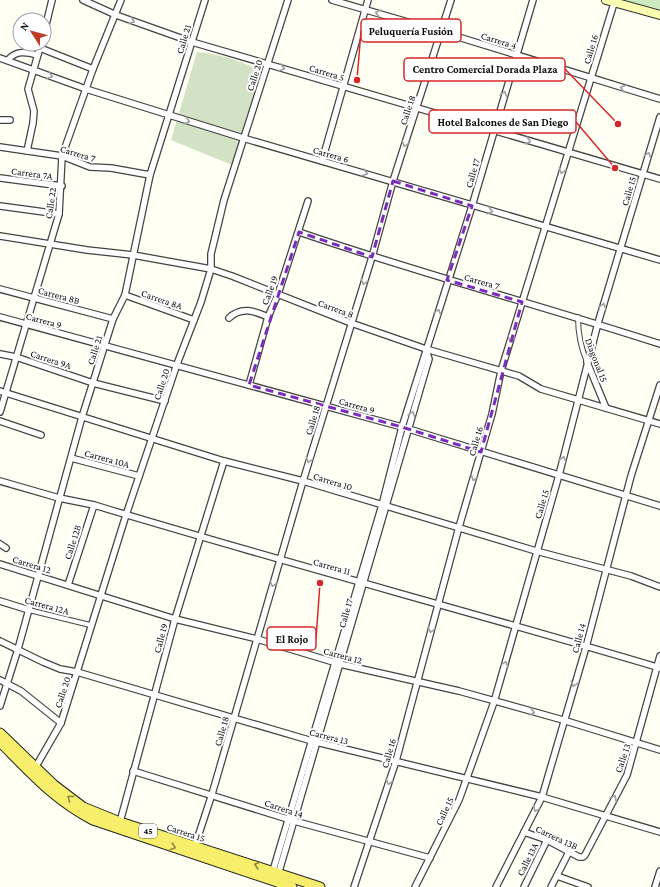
<svg xmlns="http://www.w3.org/2000/svg" width="660" height="887" font-family="'Crimson Pro',serif">
  <style>
    .green { fill: #cceabd }
    .cemetery { fill: #d3e2c4 }
    .lines { fill: none; stroke-linecap: round; stroke-linejoin: round }
    .pedestrian-casing { stroke: #434343; stroke-width: 6 }
    .minor-casing { stroke: #434343; stroke-width: 8 }
    .secondary-casing { stroke: #323232; stroke-width: 10 }
    .primary-casing { stroke: #212121; stroke-width: 11 }
    .pedestrian { stroke: #fff; stroke-width: 4 }
    .minor { stroke: #fff; stroke-width: 5.5 }
    .secondary { stroke: #f9feb0; stroke-width: 8 }
    .primary { stroke: #f7ee6c; stroke-width: 9 }
    .oneway { stroke: #9f9f9f }
    .oneway2 { stroke: #8f8a43 }
    .marked { fill: none; stroke: #7b2cbf; stroke-width: 3; stroke-dasharray: 8 5; stroke-linejoin: round }
    .labels { text-anchor: middle; stroke-width: 4; stroke-linejoin: round; paint-order: stroke }
    .shield { fill: #fff; stroke: #585858; stroke-width: 1 }
    .shield-label { font-size: 9px; font-weight: bold; fill: #101010 }
    .street-label { font-size: 10px; fill: #101010; stroke: #fff }
    .leader { fill: none; stroke: #d62828; stroke-width: 1.5 }
    .callout-dot { fill: #d62828; stroke: #fff; stroke-width: 1.5 }
    .callout { fill: #fff; stroke: #d62828; stroke-width: 1.5 }
    .callout-label { font-size: 11px; text-anchor: middle; font-weight: bold; fill: #101010 }
  </style>
  <rect width="100%" height="100%" fill="#fffff4"/>
  <polygon class="green" points="621,0 660,0 660,12"/>
  <path class="cemetery" d="M 197,52 C 221,54 241,61 263,72 L 232,165 L 171,140 Z"/>
  <g class="lines">
    <g class="pedestrian-casing">
      <g id="pedestrian">
        <path d="M 578,317 C 578,333 580,346 587,362"/>
        <polyline points="29,610 90,625"/>
      </g>
    </g>
    <g class="minor-casing">
      <g id="minor">
        <polyline points="83,0 116,15 192,42 660,179"/>
        <polyline points="332,0 442,32 660,99"/>
        <polyline points="44,33 52,0"/>
        <polyline points="40,48 93,69"/>
        <polyline points="0,58 86,89 243,138 660,260"/>
        <path d="M 8,60 C 16,50 26,52 37,55"/>
        <polyline points="0,120 10,120"/>
        <polyline points="0,147 62,156 90,167 111,168 150,175"/>
        <polyline points="27,151 33,123 34,111 28,89 41,44"/>
        <polyline points="322,161 368,0"/>
        <polyline points="0,178 62,186"/>
        <polyline points="0,206 59,214"/>
        <path d="M 299,232 C 418,273 540,305 660,344"/>
        <polyline points="0,236 87,250 133,255 211,269 232,276 351,323 426,349 519,376 541,389 660,424"/>
        <polyline points="0,289 113,319"/>
        <polyline points="125,295 194,320"/>
        <polyline points="0,317 402,427 660,506"/>
        <path d="M 229,318 C 241,306 255,311 268,317"/>
        <polyline points="0,354 16,357 93,383 165,401"/>
        <polyline points="587,362 606,408"/>
        <polyline points="249,385 268,317 278,294 308,201"/>
        <polyline points="0,391 224,461 303,481 536,551 631,576 660,587"/>
        <polyline points="0,412 59,214 62,156 93,69 121,0"/>
        <polyline points="0,421 41,435"/>
        <polyline points="71,458 139,476"/>
        <path d="M 0,481 L 59,498 L 94,505 C 282,562 472,612 660,668"/>
        <polyline points="0,544 6,548"/>
        <polyline points="0,564 175,619 257,639 340,664 459,691 563,720 660,750"/>
        <polyline points="68,585 94,505"/>
        <polyline points="0,601 29,610"/>
        <polyline points="0,641 43,662 60,669 77,672 312,741 542,797 660,832"/>
        <polyline points="0,680 21,691 61,723"/>
        <polyline points="0,706 18,649 82,417 113,319 125,295 150,175 205,0"/>
        <polyline points="35,768 61,723 126,515 177,364 201,302 211,269 211,254 224,200 288,0"/>
        <polyline points="133,771 294,821 430,858"/>
        <polyline points="120,822 175,619 224,461"/>
        <polyline points="524,832 547,840 579,857 583,857 585,855 627,775 660,656"/>
        <polyline points="195,846 212,794 303,481 372,257 393,181 451,0"/>
        <polyline points="272,874 382,505 402,427 472,206 533,0"/>
        <polyline points="278,875 426,369 429,359 426,350"/>
        <polyline points="557,876 588,887"/>
        <polyline points="354,887 396,761 459,527 492,414 501,371 615,0"/>
        <polyline points="415,887 459,800 494,702 559,475 598,323 660,117"/>
        <polyline points="496,887 542,797 586,647 631,476 660,385"/>
        <polyline points="524,887 547,840"/>
        <polyline points="551,887 569,852"/>
        <polyline points="655,887 660,871"/>
      </g>
    </g>
    <g class="secondary-casing">
      <polyline id="secondary" points="606,0 660,15"/>
    </g>
    <g class="primary-casing">
      <g id="primary">
        <polyline points="0,733 54,785 83,807 120,822 320,887"/>
        <path d="M 0,742 C 30,772 54,800 93,820 L 292,887"/>
      </g>
    </g>
    <use href="#pedestrian" class="pedestrian"/>
    <use href="#minor" class="minor"/>
    <use href="#secondary" class="secondary"/>
    <use href="#primary" class="primary"/>
  </g>
  <defs><path id="oneway-chevron" d="M-2-3.5L2.5 0L-2 3.5" fill="none" stroke-width="1.6" stroke-linecap="round" stroke-linejoin="round"/></defs>
  <g class="oneway">
    <use href="#oneway-chevron" transform="translate(378 13) rotate(-164)"/>
    <use href="#oneway-chevron" transform="translate(132 21) rotate(20)"/>
    <use href="#oneway-chevron" transform="translate(282 68) rotate(17)"/>
    <use href="#oneway-chevron" transform="translate(50 76) rotate(20)"/>
    <use href="#oneway-chevron" transform="translate(623 88) rotate(-164)"/>
    <use href="#oneway-chevron" transform="translate(504 94) rotate(-73)"/>
    <use href="#oneway-chevron" transform="translate(187 121) rotate(17)"/>
    <use href="#oneway-chevron" transform="translate(528 141) rotate(16)"/>
    <use href="#oneway-chevron" transform="translate(405 144) rotate(108)"/>
    <use href="#oneway-chevron" transform="translate(648 155) rotate(-73)"/>
    <use href="#oneway-chevron" transform="translate(562 171) rotate(108)"/>
    <use href="#oneway-chevron" transform="translate(365 173) rotate(16)"/>
    <use href="#oneway-chevron" transform="translate(490 211) rotate(16)"/>
    <use href="#oneway-chevron" transform="translate(364 282) rotate(108)"/>
    <use href="#oneway-chevron" transform="translate(603 306) rotate(-74)"/>
    <use href="#oneway-chevron" transform="translate(438 312) rotate(-73)"/>
    <use href="#oneway-chevron" transform="translate(511 339) rotate(107)"/>
    <use href="#oneway-chevron" transform="translate(412 414) rotate(-72)"/>
    <use href="#oneway-chevron" transform="translate(563 459) rotate(-75)"/>
    <use href="#oneway-chevron" transform="translate(309 460) rotate(107)"/>
    <use href="#oneway-chevron" transform="translate(474 478) rotate(107)"/>
    <use href="#oneway-chevron" transform="translate(273 584) rotate(106)"/>
    <use href="#oneway-chevron" transform="translate(431 630) rotate(106)"/>
    <use href="#oneway-chevron" transform="translate(505 664) rotate(-73)"/>
    <use href="#oneway-chevron" transform="translate(574 684) rotate(107)"/>
    <use href="#oneway-chevron" transform="translate(532 712) rotate(15)"/>
    <use href="#oneway-chevron" transform="translate(389 782) rotate(108)"/>
    <use href="#oneway-chevron" transform="translate(614 798) rotate(-61)"/>
    <use href="#oneway-chevron" transform="translate(536 809) rotate(114)"/>
  </g>
  <g class="oneway2">
    <use href="#oneway-chevron" transform="translate(70 798) rotate(-144)"/>
    <use href="#oneway-chevron" transform="translate(173 847) rotate(19)"/>
    <use href="#oneway-chevron" transform="translate(257 865) rotate(-163)"/>
  </g>
  <path class="marked" d="M 393,181 L 472,206 L 447,280 L 522,302 L 481,452 L 402,427 L 249,385 L 299,232 L 372,257 Z"/>
  <g class="labels">
    <rect class="shield" x="139" y="824" width="18" height="14" rx="3"/>
    <g class="shield-label">
      <text x="148" y="834">45</text>
    </g>
    <g class="street-label">
      <text transform="translate(183 39) rotate(-73)" y="4">Calle 21</text>
      <text transform="translate(499 40) rotate(17)" y="4">Carrera 4</text>
      <text transform="translate(590 49) rotate(-73)" y="4">Calle 16</text>
      <text transform="translate(327 72) rotate(17)" y="4">Carrera 5</text>
      <text transform="translate(254 75) rotate(-72)" y="4">Calle 20</text>
      <text transform="translate(407 110) rotate(-72)" y="4">Calle 18</text>
      <text transform="translate(78 153) rotate(17)" y="4">Carrera 7</text>
      <text transform="translate(331 154) rotate(16)" y="4">Carrera 6</text>
      <text transform="translate(32 173) rotate(8)" y="4">Carrera 7A</text>
      <text transform="translate(472 173) rotate(-74)" y="4">Calle 17</text>
      <text transform="translate(628 191) rotate(-73)" y="4">Calle 15</text>
      <text transform="translate(50 203) rotate(-82)" y="4">Calle 22</text>
      <text transform="translate(482 281) rotate(16)" y="4">Carrera 7</text>
      <text transform="translate(269 290) rotate(-69)" y="4">Calle 19</text>
      <text transform="translate(59 295) rotate(15)" y="4">Carrera 8B</text>
      <text transform="translate(162 299) rotate(19)" y="4">Carrera 8A</text>
      <text transform="translate(336 308) rotate(20)" y="4">Carrera 8</text>
      <text transform="translate(44 320) rotate(15)" y="4">Carrera 9</text>
      <text transform="translate(94 350) rotate(-72)" y="4">Calle 21</text>
      <text transform="translate(51 359) rotate(18)" y="4">Carrera 9A</text>
      <text transform="translate(597 360) rotate(69)" y="4">Diagonal 15</text>
      <text transform="translate(161 384) rotate(-72)" y="4">Calle 20</text>
      <text transform="translate(357 405) rotate(16)" y="4">Carrera 9</text>
      <text transform="translate(312 420) rotate(-73)" y="4">Calle 18</text>
      <text transform="translate(475 441) rotate(-74)" y="4">Calle 16</text>
      <text transform="translate(107 458) rotate(15)" y="4">Carrera 10A</text>
      <text transform="translate(333 481) rotate(17)" y="4">Carrera 10</text>
      <text transform="translate(541 504) rotate(-73)" y="4">Calle 15</text>
      <text transform="translate(72 542) rotate(-72)" y="4">Calle 12B</text>
      <text transform="translate(32 564) rotate(17)" y="4">Carrera 12</text>
      <text transform="translate(332 566) rotate(16)" y="4">Carrera 11</text>
      <text transform="translate(47 605) rotate(15)" y="4">Carrera 12A</text>
      <text transform="translate(345 613) rotate(-74)" y="4">Calle 17</text>
      <text transform="translate(160 638) rotate(-75)" y="4">Calle 19</text>
      <text transform="translate(578 638) rotate(-75)" y="4">Calle 14</text>
      <text transform="translate(343 655) rotate(15)" y="4">Carrera 12</text>
      <text transform="translate(62 692) rotate(-72)" y="4">Calle 20</text>
      <text transform="translate(221 731) rotate(-74)" y="4">Calle 18</text>
      <text transform="translate(329 736) rotate(14)" y="4">Carrera 13</text>
      <text transform="translate(388 753) rotate(-74)" y="4">Calle 16</text>
      <text transform="translate(622 758) rotate(-71)" y="4">Calle 13</text>
      <text transform="translate(284 808) rotate(18)" y="4">Carrera 14</text>
      <text transform="translate(444 811) rotate(-65)" y="4">Calle 15</text>
      <text transform="translate(186 832) rotate(18)" y="4">Carrera 15</text>
      <text transform="translate(557 837) rotate(25)" y="4">Carrera 13B</text>
      <text transform="translate(527 859) rotate(-63)" y="4">Calle 13A</text>
    </g>
  </g>
  <path class="leader" d="M357 80L361 31M618 124L565 69M615 168L576 122M320 583L316 639"/>
  <g class="callout-dot">
    <circle cx="357" cy="80" r="4"/>
    <circle cx="618" cy="124" r="4"/>
    <circle cx="615" cy="168" r="4"/>
    <circle cx="320" cy="583" r="4"/>
  </g>
  <g class="callout">
    <rect x="361" y="19" width="100" height="23" rx="4"/>
    <rect x="404" y="58" width="161" height="23" rx="4"/>
    <rect x="429" y="110" width="147" height="23" rx="4"/>
    <rect x="267" y="627" width="49" height="23" rx="4"/>
  </g>
  <g class="callout-label">
    <text x="411" y="35">Peluquería Fusión</text>
    <text x="485" y="73">Centro Comercial Dorada Plaza</text>
    <text x="503" y="126">Hotel Balcones de San Diego</text>
    <text x="292" y="643">El Rojo</text>
  </g>
  <g transform="translate(32 32) rotate(306)"><circle r="19" fill="#ffffff" stroke="#9f9f9f"/>
  <path d="M0-3L7 15L0 10L-7 15Z" fill="#c13c28"/>
  <text y="-6" font-size="11" font-weight="bold" text-anchor="middle" fill="#101010">N</text>
  </g>
</svg>
